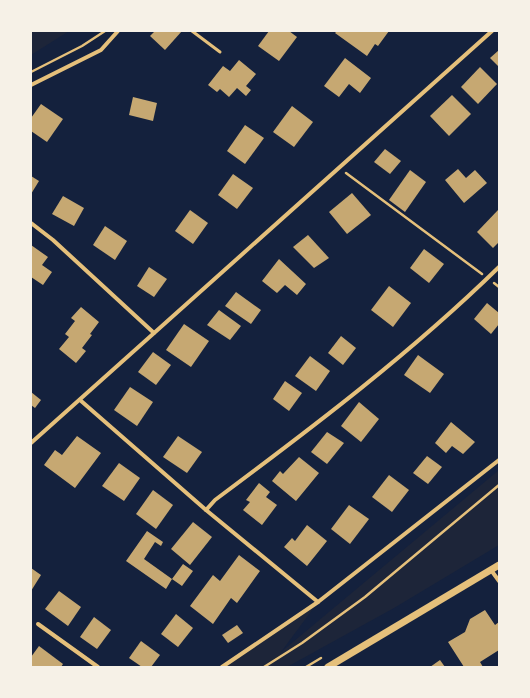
<svg xmlns="http://www.w3.org/2000/svg" width="530" height="698" font-family="'Exo 2',sans-serif">
  <style>
    .green { fill: #1d2539 }
    .building { fill: #c6a872 }
    .lines { fill: none; stroke-linecap: round; stroke-linejoin: round }
    .path { stroke: #e5c07b; stroke-width: 2.5 }
    .service { stroke: #e5c07b; stroke-width: 3 }
    .minor { stroke: #e5c07b; stroke-width: 4 }
    .tertiary { stroke: #e5c07b; stroke-width: 7 }
  </style>
  <rect width="100%" height="100%" fill="#14213d"/>
  <g class="green">
    <polygon points="31,31 69,31 31,55"/>
    <polygon points="499,470 499,545 394,608 287,667 222,667 318,602 281,652"/>
  </g>
  <g class="building">
    <polygon points="155,31 182,31 165,50 150,36"/>
    <polygon points="269,31 289,31 297,37 279,61 258,46"/>
    <polygon points="337,31 350,32 389,31 378,46 375,44 367,56 335,33"/>
    <polygon points="499,50 499,67 490,58"/>
    <polygon points="345,58 371,78 360,93 349,84 339,97 324,86"/>
    <polygon points="239,60 256,74 246,86 251,90 246,96 237,88 229,97 220,89 217,92 208,85 223,66 230,71"/>
    <polygon points="480,67 497,84 478,104 461,87"/>
    <polygon points="452,95 471,114 449,136 430,116"/>
    <polygon points="133,97 157,103 153,121 129,115"/>
    <polygon points="41,104 63,119 47,142 31,131 31,118"/>
    <polygon points="292,106 313,122 294,147 273,132"/>
    <polygon points="245,125 264,138 245,164 227,151"/>
    <polygon points="385,149 401,161 390,174 374,162"/>
    <polygon points="458,169 466,178 475,170 487,183 464,203 445,180"/>
    <polygon points="410,170 426,182 405,212 389,200"/>
    <polygon points="233,174 253,188 237,209 218,195"/>
    <polygon points="31,176 39,181 31,194"/>
    <polygon points="352,193 371,215 347,234 329,212"/>
    <polygon points="63,196 84,208 74,226 52,214"/>
    <polygon points="499,209 499,242 493,248 477,232"/>
    <polygon points="190,210 208,223 193,244 175,231"/>
    <polygon points="105,226 127,241 115,260 93,245"/>
    <polygon points="308,235 329,258 314,268 293,247"/>
    <polygon points="31,245 48,257 42,265 52,272 43,285 31,277"/>
    <polygon points="424,249 444,264 429,283 410,268"/>
    <polygon points="279,259 306,284 297,295 285,285 277,293 262,281"/>
    <polygon points="149,267 167,279 154,297 137,286"/>
    <polygon points="389,286 411,303 393,327 371,310"/>
    <polygon points="236,292 261,310 251,324 225,306"/>
    <polygon points="487,303 499,313 499,324 491,334 474,319"/>
    <polygon points="81,307 99,322 90,334 92,335 82,348 86,351 76,363 59,349 69,337 65,334 75,321 71,318"/>
    <polygon points="219,310 241,326 230,340 207,325"/>
    <polygon points="184,324 209,341 191,367 166,350"/>
    <polygon points="341,336 356,348 343,365 328,353"/>
    <polygon points="153,352 171,365 156,385 138,372"/>
    <polygon points="418,355 444,374 430,393 404,375"/>
    <polygon points="310,356 330,371 316,391 295,376"/>
    <polygon points="285,381 302,393 289,411 273,399"/>
    <polygon points="130,387 153,402 137,426 114,410"/>
    <polygon points="31,392 41,400 35,408 31,405"/>
    <polygon points="359,402 379,419 361,442 341,426"/>
    <polygon points="451,422 475,442 463,454 452,446 446,453 435,443"/>
    <polygon points="327,432 344,443 327,464 311,452"/>
    <polygon points="77,436 101,453 75,488 44,465 55,450 62,455"/>
    <polygon points="178,436 202,452 187,473 163,457"/>
    <polygon points="427,456 442,467 428,484 413,473"/>
    <polygon points="299,457 319,473 296,501 272,481 280,471 283,474"/>
    <polygon points="119,463 140,478 124,501 102,486"/>
    <polygon points="389,475 409,490 392,512 372,497"/>
    <polygon points="259,483 270,492 266,497 277,505 262,525 243,510 250,502 246,500"/>
    <polygon points="153,490 173,505 156,529 136,514"/>
    <polygon points="349,505 369,519 350,544 331,529"/>
    <polygon points="193,522 212,537 190,565 171,549"/>
    <polygon points="307,525 327,541 307,566 284,547 292,538 295,541"/>
    <polygon points="147,531 163,542 161,546 155,542 144,559 172,579 183,564 193,571 182,586 172,579 166,589 126,561"/>
    <polygon points="239,555 260,571 237,603 231,598 213,624 190,606 213,575 220,581"/>
    <polygon points="31,568 41,575 31,591"/>
    <polygon points="59,591 81,607 68,626 45,609"/>
    <polygon points="485,610 495,625 499,622 499,650 480,662 483,667 464,667 448,642 465,632 470,619"/>
    <polygon points="176,614 193,628 178,647 161,634"/>
    <polygon points="94,617 111,630 97,649 80,637"/>
    <polygon points="237,625 243,633 228,643 222,635"/>
    <polygon points="141,641 160,655 151,667 142,667 129,658"/>
    <polygon points="39,646 63,664 61,667 31,667 31,657"/>
    <polygon points="440,660 445,667 430,667"/>
  </g>
  <g class="lines">
    <g class="path">
      <polyline points="31,72 82,46 105,31"/>
      <polyline points="346,173 482,274"/>
      <polyline points="494,283 499,287"/>
      <polyline points="264,667 302,643 365,597 499,485"/>
      <polyline points="306,667 321,658"/>
    </g>
    <polyline class="service" points="192,31 220,52"/>
    <g class="minor">
      <polyline points="31,85 101,50 118,31"/>
      <polyline points="31,223 53,240 154,333"/>
      <polyline points="80,400 206,510 318,602"/>
      <polyline points="31,443 492,31"/>
      <path d="M 206,510 L 215,500 C 313,427 411,353 499,267"/>
      <polyline points="491,570 499,581"/>
      <polyline points="38,624 98,667"/>
      <polyline points="222,667 318,602 499,460"/>
    </g>
    <polyline class="tertiary" points="328,667 499,565"/>
  </g>
  <rect width="530" height="698" fill="none" stroke="#f6f1e7" stroke-width="64"/>
</svg>
